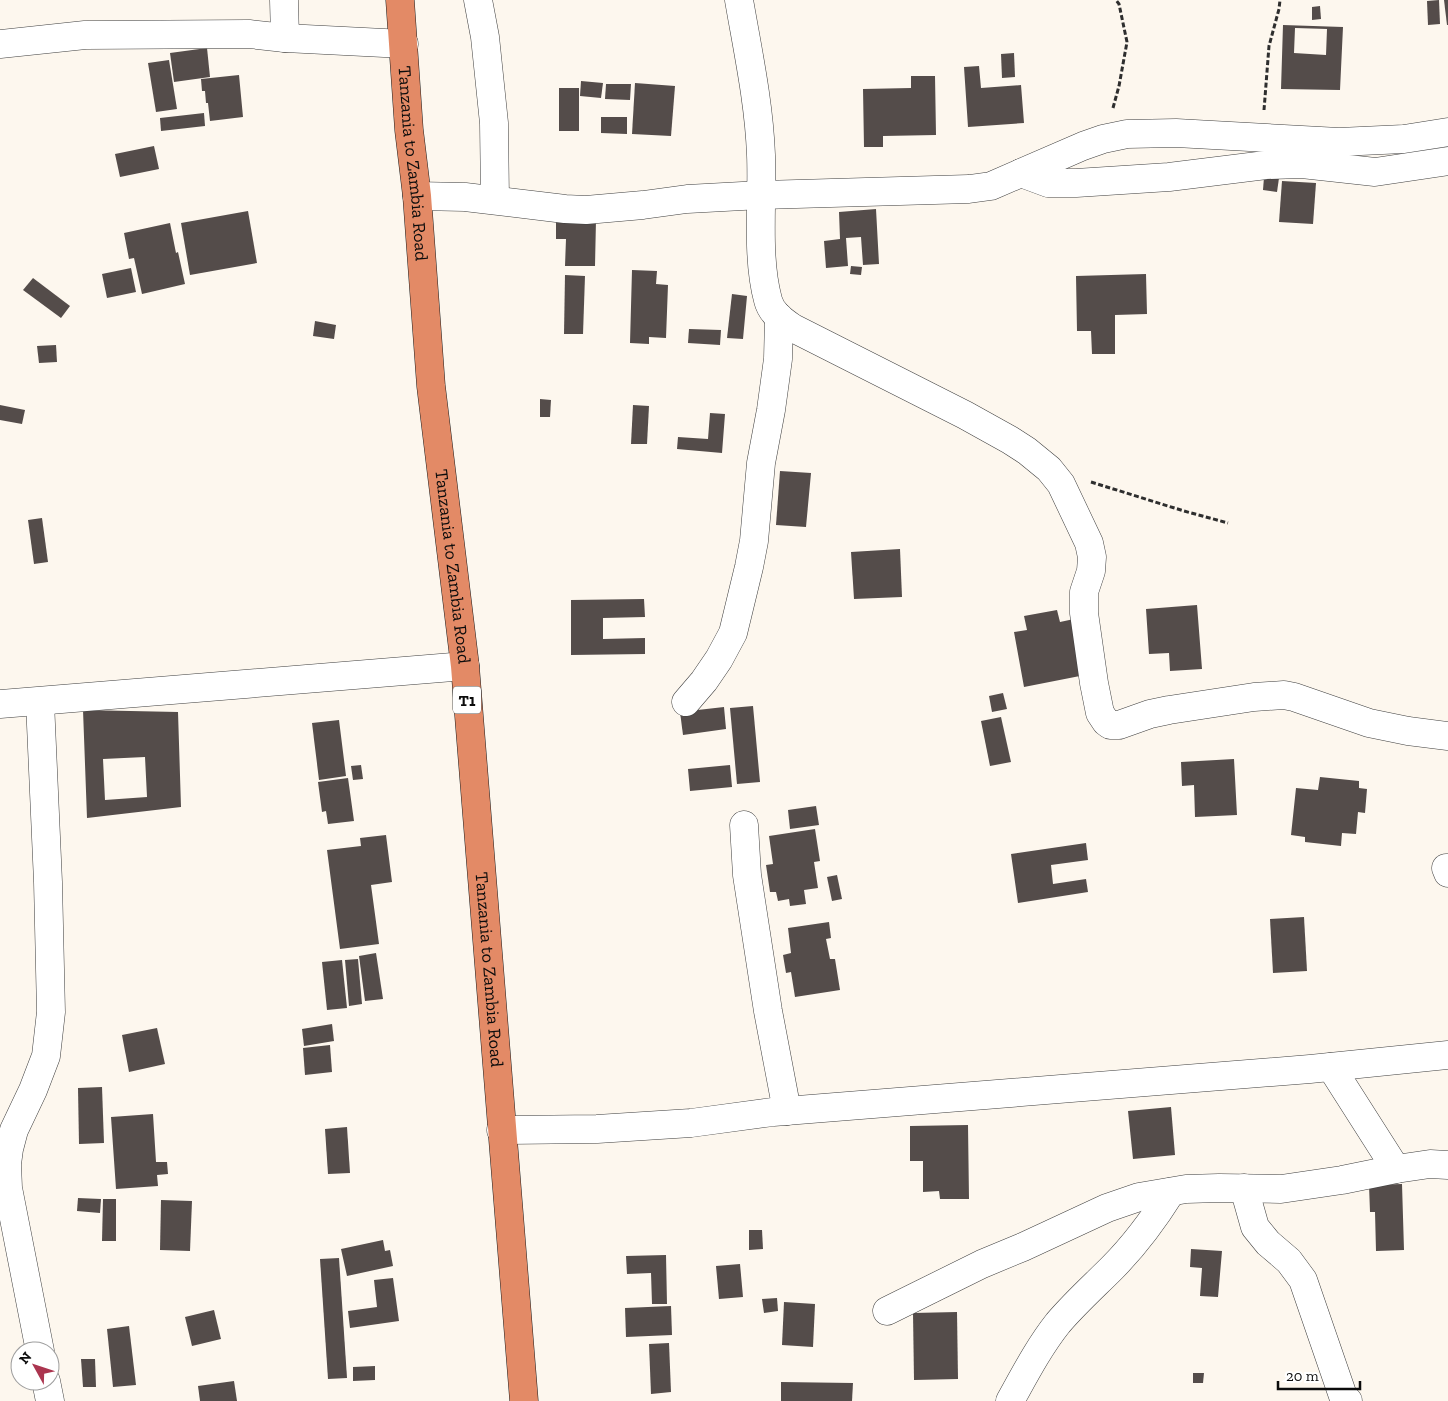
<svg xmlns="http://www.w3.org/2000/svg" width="1448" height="1401" font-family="'Zilla Slab',serif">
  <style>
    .building { fill: #544c4a; fill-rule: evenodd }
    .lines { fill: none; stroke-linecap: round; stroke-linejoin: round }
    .street-casing { stroke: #3f3f3f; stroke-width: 29 }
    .highway-casing { stroke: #1d1d1d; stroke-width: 29 }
    .path { stroke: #2e2e2e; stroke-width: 3; stroke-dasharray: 5 2.5; stroke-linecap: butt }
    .street { stroke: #fff; stroke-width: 28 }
    .highway { stroke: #e38a66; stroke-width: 28 }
    .labels { text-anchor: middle; stroke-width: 5; stroke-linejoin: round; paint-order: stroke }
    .shield { fill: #fff; stroke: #555; stroke-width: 1 }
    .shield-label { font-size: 16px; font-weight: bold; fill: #0c0c0c }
    .street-label { font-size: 18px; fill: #0c0c0c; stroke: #fff }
  </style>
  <rect width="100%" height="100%" fill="#fdf7ee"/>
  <g class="building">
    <polygon points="1439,0 1440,24 1428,25 1427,1"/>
    <polygon points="1444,0 1448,0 1448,25 1447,25"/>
    <polygon points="1320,6 1321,19 1312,20 1312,7"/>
    <path d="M 1283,25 L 1343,27 L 1340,90 L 1281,89 ZM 1295,28 L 1327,29 L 1326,55 L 1294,53 Z"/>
    <polygon points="207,48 210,77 174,82 170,53"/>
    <polygon points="1014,53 1015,77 1002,78 1001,54"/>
    <polygon points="169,60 177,109 156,112 148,63"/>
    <polygon points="979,66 981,88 1021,85 1024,123 968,127 964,67"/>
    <polygon points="239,75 243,117 210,121 208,103 206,103 205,91 202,91 201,79"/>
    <polygon points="911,76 935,76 936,135 883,136 883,147 864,147 863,89 911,88"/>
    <polygon points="581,81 603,83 601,98 580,96"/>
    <polygon points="635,83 675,86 671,136 632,134"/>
    <polygon points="606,84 631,84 630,100 605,99"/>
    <rect x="559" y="88" width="20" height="43"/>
    <polygon points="204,113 205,126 161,131 160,118"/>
    <polygon points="601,117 627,117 627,134 601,133"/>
    <polygon points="154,146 159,169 120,177 115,154"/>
    <polygon points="1264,177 1279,178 1277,192 1263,190"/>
    <polygon points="1282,181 1316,183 1313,224 1279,222"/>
    <polygon points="876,209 879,264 863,265 861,237 846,238 848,266 826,268 824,241 840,239 839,212"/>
    <polygon points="248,211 257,263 190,275 181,223"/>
    <polygon points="556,220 596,220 595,266 565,266 566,239 556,239"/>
    <polygon points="170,223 176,253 178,252 185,284 142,294 134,258 129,259 124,233"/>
    <polygon points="851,266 862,267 861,275 850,274"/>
    <polygon points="131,268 136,292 107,298 102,274"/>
    <polygon points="632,270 657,271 656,284 668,285 666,338 649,337 649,344 630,343"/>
    <polygon points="1146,274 1147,314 1115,315 1115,354 1092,354 1091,331 1077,331 1076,276"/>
    <polygon points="565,275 585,276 583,334 564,334"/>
    <polygon points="33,278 70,306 61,318 23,290"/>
    <polygon points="732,294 747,296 743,339 727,338"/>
    <polygon points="315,321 336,325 334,339 313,336"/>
    <polygon points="689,329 721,330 720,345 688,343"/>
    <polygon points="56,345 57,362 39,363 37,346"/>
    <polygon points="540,399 551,400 550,417 540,417"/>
    <polygon points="0,405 25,410 22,424 0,420"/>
    <polygon points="633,405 649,406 647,444 631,444"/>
    <polygon points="710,413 725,414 722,453 677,449 678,437 708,439"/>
    <polygon points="780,471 811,473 806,527 776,525"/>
    <polygon points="42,518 48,562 34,564 28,520"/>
    <polygon points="900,549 902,597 854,599 851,552"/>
    <polygon points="644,599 645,617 603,618 603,639 645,638 645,654 571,655 571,600"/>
    <polygon points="1197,605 1202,669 1170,671 1169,653 1149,654 1146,609"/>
    <polygon points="1057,610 1060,622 1074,619 1085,675 1024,687 1014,632 1027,630 1024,616"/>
    <polygon points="1003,693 1007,709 992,712 989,696"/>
    <polygon points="753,706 760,782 737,784 730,708"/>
    <polygon points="724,707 726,729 683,735 680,712"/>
    <path d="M 83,710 L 178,712 L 181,807 L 87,818 ZM 145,757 L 147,797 L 105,800 L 103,759 Z"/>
    <polygon points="1001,717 1011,762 990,766 981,721"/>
    <polygon points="339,720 346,776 319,780 312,723"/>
    <polygon points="1234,759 1237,815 1195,817 1194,785 1182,786 1181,762"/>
    <polygon points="361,765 363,779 353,780 351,766"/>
    <polygon points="730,765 732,787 690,791 688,769"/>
    <polygon points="1320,777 1359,781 1359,788 1367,789 1365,813 1358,812 1356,834 1342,833 1341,846 1305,842 1305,837 1291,835 1296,788 1318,790"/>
    <polygon points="348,778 354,821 328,824 326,811 322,812 318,782"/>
    <polygon points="816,806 819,825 790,829 788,810"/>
    <polygon points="815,829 820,861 814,862 818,888 804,890 806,904 790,906 789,899 778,901 776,892 770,892 766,865 773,864 769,836"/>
    <polygon points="386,835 392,882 371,885 379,944 340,949 327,850 361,846 360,838"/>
    <polygon points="1086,843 1088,860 1051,865 1053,884 1086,879 1088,892 1018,903 1011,854"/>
    <polygon points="837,875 842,899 832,901 827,877"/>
    <polygon points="1304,917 1307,971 1273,973 1270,919"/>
    <polygon points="829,922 831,938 826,939 830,959 835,959 840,990 795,997 791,972 786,973 783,955 791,953 788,928"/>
    <polygon points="376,953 383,999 365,1001 359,956"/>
    <polygon points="358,959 362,1004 349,1006 345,960"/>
    <polygon points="342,960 347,1008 327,1010 322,962"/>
    <polygon points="332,1024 334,1041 304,1046 302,1029"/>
    <polygon points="157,1028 165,1064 129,1072 122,1035"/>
    <polygon points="330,1045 332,1072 305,1075 303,1048"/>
    <polygon points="102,1087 104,1143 79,1144 78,1088"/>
    <polygon points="1171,1107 1175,1155 1133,1159 1128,1111"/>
    <polygon points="153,1114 156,1162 167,1162 168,1174 157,1175 158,1186 116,1189 111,1117"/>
    <polygon points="968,1125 969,1199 940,1199 939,1191 923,1192 923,1161 910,1161 910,1126"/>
    <polygon points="347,1127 350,1173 328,1174 325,1129"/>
    <polygon points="1402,1184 1404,1250 1376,1251 1375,1212 1370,1212 1369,1185"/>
    <polygon points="78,1198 101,1199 100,1213 77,1211"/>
    <polygon points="103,1199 116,1199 116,1241 102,1241"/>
    <polygon points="161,1200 192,1201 190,1251 160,1250"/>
    <polygon points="749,1230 762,1230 763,1249 749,1250"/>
    <polygon points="383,1240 385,1251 390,1250 393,1266 347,1276 341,1249"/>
    <polygon points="1191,1249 1222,1251 1218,1297 1200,1296 1202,1268 1190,1267"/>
    <polygon points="666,1255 667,1304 652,1304 651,1273 627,1274 626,1256"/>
    <polygon points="339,1258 347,1378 328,1379 320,1259"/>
    <polygon points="740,1264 743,1297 719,1299 716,1266"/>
    <polygon points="393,1278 399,1321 350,1328 348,1311 377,1307 374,1280"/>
    <polygon points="777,1298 778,1311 764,1313 762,1299"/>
    <polygon points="784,1302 815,1304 813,1347 782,1345"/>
    <polygon points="671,1306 672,1335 626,1337 625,1308"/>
    <polygon points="214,1310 221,1339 192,1346 185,1317"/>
    <polygon points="957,1312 958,1379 914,1380 913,1313"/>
    <polygon points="129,1326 136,1385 113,1387 107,1329"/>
    <polygon points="669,1343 671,1392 651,1394 649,1344"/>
    <polygon points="81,1359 95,1359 96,1387 83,1387"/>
    <polygon points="375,1366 375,1380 353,1381 353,1367"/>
    <polygon points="1193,1373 1204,1373 1203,1383 1193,1383"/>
    <polygon points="234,1381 237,1401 200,1401 198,1386"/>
    <polygon points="781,1382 853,1383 852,1401 781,1401"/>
  </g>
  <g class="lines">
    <g class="street-casing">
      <g id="street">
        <polyline points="284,0 285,38"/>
        <polyline points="478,0 485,37 494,123 495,200"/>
        <path d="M 739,0 C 748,52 759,103 761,155 C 763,201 756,256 768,300 C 771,313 783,321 793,328 L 965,415 L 1010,440 L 1027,451 L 1049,469 L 1061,484 L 1089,543 L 1092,557 L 1091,571 L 1084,592 L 1084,613 L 1094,683 L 1100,713 L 1106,722 L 1110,725 L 1119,725 L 1150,714 L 1169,710 L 1254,697 L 1284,695 L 1294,697 L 1369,723 L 1408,731 L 1448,736"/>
        <polyline points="0,44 85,35 249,34 285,38 404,44"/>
        <polyline points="1021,173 1048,183 1076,183 1169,177 1266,165 1302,164 1375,172 1448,161"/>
        <polyline points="417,196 465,197 565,209 586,210 643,205 687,199 761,195 969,189 991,186 1083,146 1103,139 1127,134 1176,133 1339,142 1404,139 1448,132"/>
        <polyline points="40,702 48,882 51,1012 46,1056 33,1090 14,1130 9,1149 7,1164 8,1188 40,1351"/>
        <polyline points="686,702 704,681 719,659 733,633 749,567 754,541 761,463 771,410 778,359 779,317"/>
        <polyline points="0,704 465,666"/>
        <polyline points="744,825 747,875 768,1011 787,1111"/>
        <polyline points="1446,868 1448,873"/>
        <polyline points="1331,1067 1396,1169"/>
        <polyline points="501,1130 597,1129 691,1123 773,1112 1310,1069 1448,1055"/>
        <polyline points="1244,1188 1255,1227 1268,1243 1289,1261 1303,1280 1343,1396 1348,1401"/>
        <polyline points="887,1311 982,1264 1023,1247 1107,1208 1139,1197 1186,1189 1219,1188 1281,1189 1342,1180 1396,1169 1430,1164 1448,1165"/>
        <polyline points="46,1381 50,1401"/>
        <path d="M 1010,1401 C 1025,1374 1039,1347 1058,1323 C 1075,1303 1094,1286 1112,1268 C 1135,1245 1154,1219 1171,1192"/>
      </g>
    </g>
    <g class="highway-casing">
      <g id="highway">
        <path id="s1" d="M 400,0 L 409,130 L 417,196 L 431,386 L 465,666 L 524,1401"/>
      </g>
    </g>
    <g class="path">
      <polyline points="1113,108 1119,86 1127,42 1119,4 1116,0"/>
      <polyline points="1264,110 1269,46 1279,9 1280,0"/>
      <polyline points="1091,482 1184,511 1228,523"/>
    </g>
    <use href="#street" class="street"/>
    <use href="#highway" class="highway"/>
  </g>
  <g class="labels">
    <rect class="shield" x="453" y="686.5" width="28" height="27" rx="4"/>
    <g class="shield-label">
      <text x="467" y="706">T1</text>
    </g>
    <g class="street-label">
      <text dy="6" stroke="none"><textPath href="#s1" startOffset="164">Tanzania to Zambia Road</textPath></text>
      <text dy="6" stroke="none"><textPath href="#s1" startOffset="569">Tanzania to Zambia Road</textPath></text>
      <text dy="6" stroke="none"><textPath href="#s1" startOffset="974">Tanzania to Zambia Road</textPath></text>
    </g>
  </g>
  <g transform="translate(35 1366) rotate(310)"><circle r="24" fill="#ffffff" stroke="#9e9e9e"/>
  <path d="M0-4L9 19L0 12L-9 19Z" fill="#ab354f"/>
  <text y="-8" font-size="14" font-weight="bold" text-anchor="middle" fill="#0c0c0c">N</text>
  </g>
  <path d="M1278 1381v8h82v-8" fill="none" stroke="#0c0c0c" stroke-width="2.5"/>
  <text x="1286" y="1381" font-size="15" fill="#0c0c0c" stroke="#ffffff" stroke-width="4" paint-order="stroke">20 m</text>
</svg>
